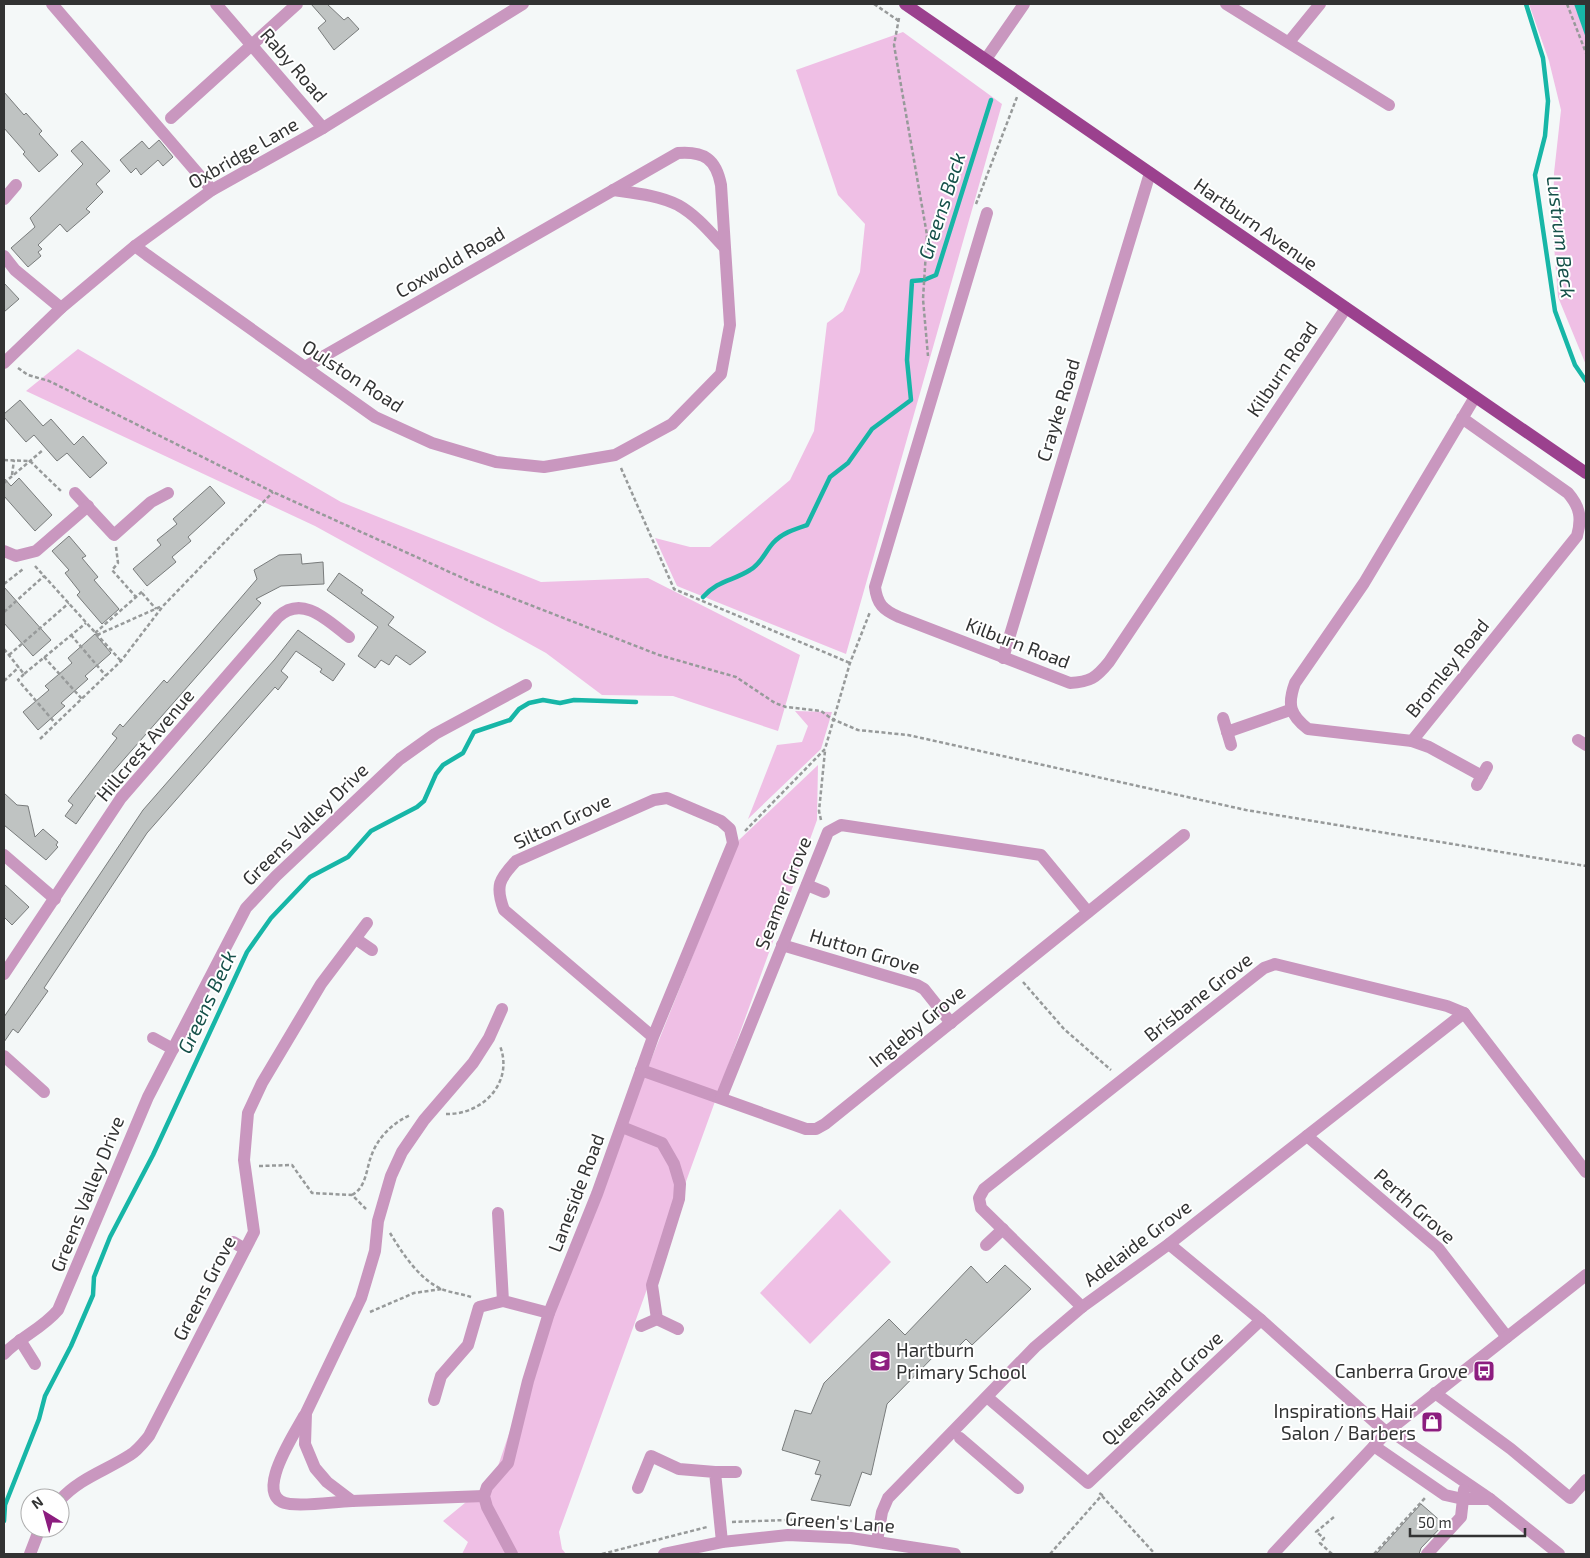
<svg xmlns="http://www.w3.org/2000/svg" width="1590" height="1558" font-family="'Exo 2',sans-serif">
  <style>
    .green { fill: #efbfe5 }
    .water { fill: #17b6a7 }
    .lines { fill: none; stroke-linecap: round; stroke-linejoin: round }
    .stream { stroke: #17b6a7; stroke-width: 4.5 }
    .building { fill: #bfc3c2; stroke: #797c7c }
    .path { stroke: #979a9a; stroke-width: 2.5; stroke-dasharray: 4 2.5; stroke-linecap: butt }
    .minor { stroke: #c997bf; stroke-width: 12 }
    .major { stroke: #9b418e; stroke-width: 12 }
    .labels { text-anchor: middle; stroke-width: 4; stroke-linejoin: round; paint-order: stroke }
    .street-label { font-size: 19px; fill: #323333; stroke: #fff }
    .poi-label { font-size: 19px; fill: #323333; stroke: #fff; text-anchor: end }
    .water-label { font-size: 20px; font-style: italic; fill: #16514a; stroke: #fff }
  </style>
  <rect width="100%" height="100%" fill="#f4f8f8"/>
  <g class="green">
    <polygon points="1529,4 1586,4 1586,365 1558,297 1553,232 1554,173 1561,110 1549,61"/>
    <polygon points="903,32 1002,104 846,654 677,586 655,538 690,547 710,547 790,480 814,431 827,323 843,311 860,272 865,224 838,195 796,70"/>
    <polygon points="78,349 341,502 541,582 648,578 800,655 778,731 673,696 602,695 546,653 315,526 26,391"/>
    <polygon points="795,711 832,712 821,749 748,819 777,745 802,742 808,726"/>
    <polygon points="818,765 817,820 559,1532 562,1549 566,1554 462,1554 468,1542 443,1521 499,1475 496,1472 551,1310 739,840"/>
    <polygon points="840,1209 891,1262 810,1344 760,1293"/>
  </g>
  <polygon class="water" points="1574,4 1586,4 1586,38"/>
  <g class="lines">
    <g class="stream">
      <polyline points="1526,4 1543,58 1548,101 1545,136 1535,175 1555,311 1575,365 1586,381"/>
      <path d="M 703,597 C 718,580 733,581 750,570 C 761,564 765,552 773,543 C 782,533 795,529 807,525 L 830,477 L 848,463 L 872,429 L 911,400 L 907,360 L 912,281 L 924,280 L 936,275 L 991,100"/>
      <polyline points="4,1521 5,1505 39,1419 45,1396 71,1346 93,1295 94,1277 110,1237 153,1155 247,952 271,918 310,877 348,857 371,831 417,807 424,801 436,774 443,765 463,753 474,732 510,720 519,709 529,703 543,700 560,703 574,700 636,702"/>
    </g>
  </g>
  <g class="building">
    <polygon points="311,4 327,4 344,20 348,17 359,29 334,50 318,28 326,21"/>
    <polygon points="4,92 24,115 26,113 42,131 39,134 58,155 39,172 23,154 25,152 4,128"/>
    <polygon points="159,140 173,157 163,166 158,160 141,175 136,168 131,173 120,160 142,141 149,149"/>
    <polygon points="82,141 110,171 96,184 103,192 86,209 90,212 67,232 60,224 38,245 42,249 38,252 41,256 28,267 11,248 35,227 30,218 83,164 71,151"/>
    <polygon points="4,283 19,299 4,312"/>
    <polygon points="20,400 43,426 51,419 74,445 83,436 107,463 90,478 67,453 57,461 34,435 26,442 4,417 4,414"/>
    <polygon points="4,478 11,486 19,478 52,515 35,531 4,496"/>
    <polygon points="210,486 225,503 188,537 191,541 172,557 176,562 147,586 133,569 161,545 157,540 177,524 173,519"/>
    <polygon points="69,536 86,556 82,558 98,577 94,580 119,609 102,624 77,595 80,592 65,573 69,570 52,551"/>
    <polygon points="301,554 302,564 323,562 324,584 281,586 256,599 261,603 111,774 76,824 65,816 73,805 68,801 117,738 112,734 120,724 123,727 164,680 167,683 201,644 257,579 254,570 279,555"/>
    <polygon points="339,573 363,590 361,593 394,617 388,625 426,652 410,665 396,655 389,665 381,660 375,668 358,656 378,627 327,590"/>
    <polygon points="4,587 51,640 33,656 4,623"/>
    <polygon points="298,630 345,664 333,681 320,672 322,669 296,651 281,671 288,677 278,690 275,687 147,833 44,988 48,991 18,1033 13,1029 4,1042 4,1017 143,810 275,659"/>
    <polygon points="95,634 111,653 85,676 88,679 61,703 65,706 38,730 23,712 49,690 45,686 72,663 68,658"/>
    <polygon points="4,793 17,805 28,806 35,837 43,829 58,842 56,845 58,847 46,860 4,825"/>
    <polygon points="4,884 29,907 12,925 4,917"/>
    <polygon points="1005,1265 1031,1289 972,1345 966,1339 947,1358 938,1352 887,1404 871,1475 862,1472 850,1506 811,1500 821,1475 815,1474 820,1461 782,1450 795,1410 811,1414 824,1383 889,1319 905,1335 971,1266 987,1283"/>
    <polygon points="1421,1504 1444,1524 1421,1548 1419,1554 1376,1554"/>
  </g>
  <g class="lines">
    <g class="path">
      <polyline points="874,4 899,21"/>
      <polyline points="1567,4 1586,53"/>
      <polyline points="899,18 894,45 927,235 923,299 928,356"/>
      <polyline points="976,204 1017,97"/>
      <polyline points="18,368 28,375 49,381 273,492 476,584 659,655 736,677 775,703 786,707 821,711 832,719 858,730 908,735 1246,810 1586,866"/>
      <polyline points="4,460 30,461 62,492"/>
      <polyline points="621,468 674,589 850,663"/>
      <polyline points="12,475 14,460"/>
      <polyline points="4,483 43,450"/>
      <polyline points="116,547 118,563 112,570 136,597"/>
      <polyline points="35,566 121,661"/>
      <polyline points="4,584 23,569"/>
      <polyline points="142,593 156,609"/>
      <polyline points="4,612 44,576"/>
      <polyline points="95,633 144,590"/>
      <polyline points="71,635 106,676"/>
      <polyline points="97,635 162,606"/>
      <polyline points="4,649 24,674 86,623"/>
      <polyline points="9,655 69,603"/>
      <polyline points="44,657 82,699"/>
      <polyline points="24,674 18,680 56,724"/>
      <polyline points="4,681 19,667"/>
      <polyline points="40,739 121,661 163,606 273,492"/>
      <polyline points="821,820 819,811 825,751"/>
      <polyline points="745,831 825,749 850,663 870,612"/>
      <polyline points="1023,982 1064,1029 1111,1070"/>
      <path d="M 446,1114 C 483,1115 514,1082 500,1046"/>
      <polyline points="259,1166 292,1165 312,1193 352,1195 366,1209"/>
      <path d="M 352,1195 C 367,1187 366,1168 372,1154 C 379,1136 393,1123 410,1115"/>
      <path d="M 390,1233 C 403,1254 420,1281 444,1290 C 453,1293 462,1294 471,1297"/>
      <polyline points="370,1312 414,1293 442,1289"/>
      <polyline points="1102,1496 1155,1554"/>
      <polyline points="732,1522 812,1519 852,1521"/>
      <polyline points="602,1554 707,1527"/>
      <polyline points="1050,1554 1102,1495 1098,1492"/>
      <polyline points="1332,1554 1320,1543 1324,1538 1316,1532 1334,1517"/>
      <polyline points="1374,1554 1425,1498"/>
    </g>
    <g class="minor">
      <polyline points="52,4 212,190"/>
      <polyline points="216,4 323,128"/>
      <polyline points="1226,4 1389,105"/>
      <polyline points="1289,42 1320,4"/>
      <polyline points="986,59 1024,4"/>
      <polyline points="171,118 297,4"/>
      <path d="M 613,190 C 634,193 658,195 678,205 C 696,215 710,232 724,247"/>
      <polyline points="4,199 16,185"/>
      <path d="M 987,213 L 875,587 C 877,604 883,610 899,617 L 1070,683 C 1090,682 1096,678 1109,662 L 1346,308"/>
      <path d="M 135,246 L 147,255 L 375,417 L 432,443 L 496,462 L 544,467 L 615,455 L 672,424 L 721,374 L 730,325 L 721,185 C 716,159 704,151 678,153 L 305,367"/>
      <polyline points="4,256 15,270 61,308"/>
      <polyline points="4,363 61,308 135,246 212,190 323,128 523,4"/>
      <path d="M 1462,418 L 1568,493 C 1580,507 1582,518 1577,536 L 1412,741 L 1308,729 C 1290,715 1287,705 1295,683 L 1364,583 L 1475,397"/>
      <polyline points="75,493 114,535 151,502 168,493"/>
      <polyline points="4,551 16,556 36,551 88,506"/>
      <polyline points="1003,658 1150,173"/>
      <polyline points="1223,718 1231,745"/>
      <polyline points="1227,732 1290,710"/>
      <polyline points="1578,740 1586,745"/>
      <polyline points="1412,741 1429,747 1482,776"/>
      <polyline points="1477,785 1487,767"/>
      <polyline points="4,855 55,899"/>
      <polyline points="807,885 824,892"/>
      <polyline points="356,939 372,950"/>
      <polyline points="782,945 917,985 924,989 951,1023"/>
      <path d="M 4,974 L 121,798 L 278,617 C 303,594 328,621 349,637"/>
      <polyline points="153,1038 173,1049"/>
      <polyline points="4,1056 44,1092"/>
      <polyline points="641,1070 806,1129 816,1129 825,1124 1184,835"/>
      <polyline points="721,1098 828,832 841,825 1041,855 1088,912"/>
      <polyline points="622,1127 662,1143 674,1164 680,1184 679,1199 652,1285 657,1319 678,1329"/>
      <polyline points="1307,1136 1438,1248 1507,1337"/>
      <polyline points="498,1213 503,1301"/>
      <polyline points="233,1242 245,1249"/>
      <polyline points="1169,1244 1261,1320 1387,1433"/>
      <polyline points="986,1245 1003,1229"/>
      <polyline points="1082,1307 981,1208 979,1198 984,1189 1264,968 1275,964 1447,1006 1464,1013 1586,1172"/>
      <polyline points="641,1326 657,1319"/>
      <polyline points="20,1340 35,1364"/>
      <path d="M 4,1354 C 20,1337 42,1329 58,1310 L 148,1097 L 246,908 L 276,876 L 400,759 L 435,734 L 526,685"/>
      <polyline points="1435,1393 1511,1449 1570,1498 1586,1480"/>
      <polyline points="987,1397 1088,1483 1261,1320"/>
      <polyline points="434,1400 441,1376 468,1345 479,1307 503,1301 549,1313"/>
      <path d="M 304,1416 C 296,1432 249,1500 290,1504 C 310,1506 332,1502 352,1501"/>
      <polyline points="1389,1430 1490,1499 1559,1554"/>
      <polyline points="960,1438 1018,1488"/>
      <polyline points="1374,1446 1445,1495 1463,1499 1490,1499"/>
      <polyline points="715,1472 736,1472"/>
      <polyline points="638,1488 651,1456 679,1469 715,1472 722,1542"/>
      <polyline points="484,1496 352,1501 327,1482 315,1468 305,1444 306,1413 361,1298 375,1251 378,1221 391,1176 402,1152 424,1120 473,1063 489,1038 502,1009"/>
      <path d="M 60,1500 C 80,1478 105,1471 130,1455 C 137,1451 144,1442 149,1436 L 254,1232 L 244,1160 L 248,1113 L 262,1083 L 321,984 L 367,923"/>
      <polyline points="877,1541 882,1512 888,1498 1035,1347 1082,1307 1169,1244 1464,1013"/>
      <polyline points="30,1554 40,1528"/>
      <path d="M 512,1554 L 487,1507 L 484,1496 L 487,1487 L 508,1463 L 528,1381 L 549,1313 L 597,1194 L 653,1037 L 733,843 L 730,829 L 721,821 L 667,798 L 654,800 L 516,861 C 499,879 495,886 504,910 L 653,1037"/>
      <polyline points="664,1554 722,1542 788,1535 851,1538 955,1554"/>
      <polyline points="1273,1554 1389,1430 1586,1275"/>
      <polyline points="1427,1554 1461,1517 1464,1490"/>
    </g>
    <polyline class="major" points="905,4 1586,473"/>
  </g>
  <defs>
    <g id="school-square" transform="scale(1.125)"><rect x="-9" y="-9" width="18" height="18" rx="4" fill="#8c1d7f" stroke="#fff"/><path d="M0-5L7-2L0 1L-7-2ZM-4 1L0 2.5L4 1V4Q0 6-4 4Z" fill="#fff"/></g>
    <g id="bus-square" transform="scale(1.125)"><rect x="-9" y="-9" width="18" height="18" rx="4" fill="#8c1d7f" stroke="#fff"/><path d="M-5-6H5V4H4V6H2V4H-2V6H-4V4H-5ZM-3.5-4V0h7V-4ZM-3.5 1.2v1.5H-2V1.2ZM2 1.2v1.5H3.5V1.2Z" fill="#fff"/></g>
    <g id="shop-square" transform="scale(1.125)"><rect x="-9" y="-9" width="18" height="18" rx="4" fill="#8c1d7f" stroke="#fff"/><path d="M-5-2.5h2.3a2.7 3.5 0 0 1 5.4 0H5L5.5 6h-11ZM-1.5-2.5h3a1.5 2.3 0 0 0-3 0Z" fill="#fff"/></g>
  </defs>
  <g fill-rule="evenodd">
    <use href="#school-square" x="880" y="1361"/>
    <use href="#bus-square" x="1484" y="1371"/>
    <use href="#shop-square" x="1432" y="1422"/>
  </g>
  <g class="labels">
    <g class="street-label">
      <text transform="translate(294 65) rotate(49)" y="7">Raby Road</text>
      <text transform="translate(243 153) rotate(-30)" y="7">Oxbridge Lane</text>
      <text transform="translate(1256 224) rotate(35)" y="7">Hartburn Avenue</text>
      <text transform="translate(450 262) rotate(-30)" y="7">Coxwold Road</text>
      <text transform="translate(1282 369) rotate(-56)" y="7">Kilburn Road</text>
      <text transform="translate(353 376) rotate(33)" y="7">Oulston Road</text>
      <text transform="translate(1058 410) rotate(-73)" y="7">Crayke Road</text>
      <text transform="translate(1018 643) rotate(21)" y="7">Kilburn Road</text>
      <text transform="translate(1447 668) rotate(-51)" y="7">Bromley Road</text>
      <text transform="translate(145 745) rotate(-50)" y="7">Hillcrest Avenue</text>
      <text transform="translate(562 821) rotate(-25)" y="7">Silton Grove</text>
      <text transform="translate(305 824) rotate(-44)" y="7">Greens Valley Drive</text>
      <text transform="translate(783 893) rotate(-68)" y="7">Seamer Grove</text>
      <text transform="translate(865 951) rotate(17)" y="7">Hutton Grove</text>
      <text transform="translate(1198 997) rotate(-38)" y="7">Brisbane Grove</text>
      <text transform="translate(917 1026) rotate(-39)" y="7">Ingleby Grove</text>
      <text transform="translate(576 1193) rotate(-69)" y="7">Laneside Road</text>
      <text transform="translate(87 1194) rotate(-68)" y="7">Greens Valley Drive</text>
      <text transform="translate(1415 1206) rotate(42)" y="7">Perth Grove</text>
      <text transform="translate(1137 1243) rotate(-37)" y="7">Adelaide Grove</text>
      <text transform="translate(204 1288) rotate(-63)" y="7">Greens Grove</text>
      <text transform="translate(1162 1388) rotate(-43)" y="7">Queensland Grove</text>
      <text transform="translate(840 1522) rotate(4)" y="7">Green's Lane</text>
    </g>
    <g class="poi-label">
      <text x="896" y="1357" text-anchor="start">Hartburn<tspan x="896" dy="22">Primary School</tspan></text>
      <text x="1468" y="1378">Canberra Grove</text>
      <text x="1416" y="1418">Inspirations Hair<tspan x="1416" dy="22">Salon / Barbers</tspan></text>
    </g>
    <g class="water-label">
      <text transform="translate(942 206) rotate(-72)" y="7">Greens Beck</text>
      <text transform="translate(1561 237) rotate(83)" y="7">Lustrum Beck</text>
      <text transform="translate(207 1002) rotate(-65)" y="7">Greens Beck</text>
    </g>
  </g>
  <rect width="1590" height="1558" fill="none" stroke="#323333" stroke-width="10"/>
  <g transform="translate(45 1513) rotate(323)"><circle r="24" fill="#ffffff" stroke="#adadad"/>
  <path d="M0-4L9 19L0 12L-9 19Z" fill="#8c1d7f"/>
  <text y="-8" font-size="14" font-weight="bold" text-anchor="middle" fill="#323333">N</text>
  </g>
  <path d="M1410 1528v8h115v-8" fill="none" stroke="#323333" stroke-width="2.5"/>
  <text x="1418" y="1528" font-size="15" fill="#323333" stroke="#ffffff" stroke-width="4" paint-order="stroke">50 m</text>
</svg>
